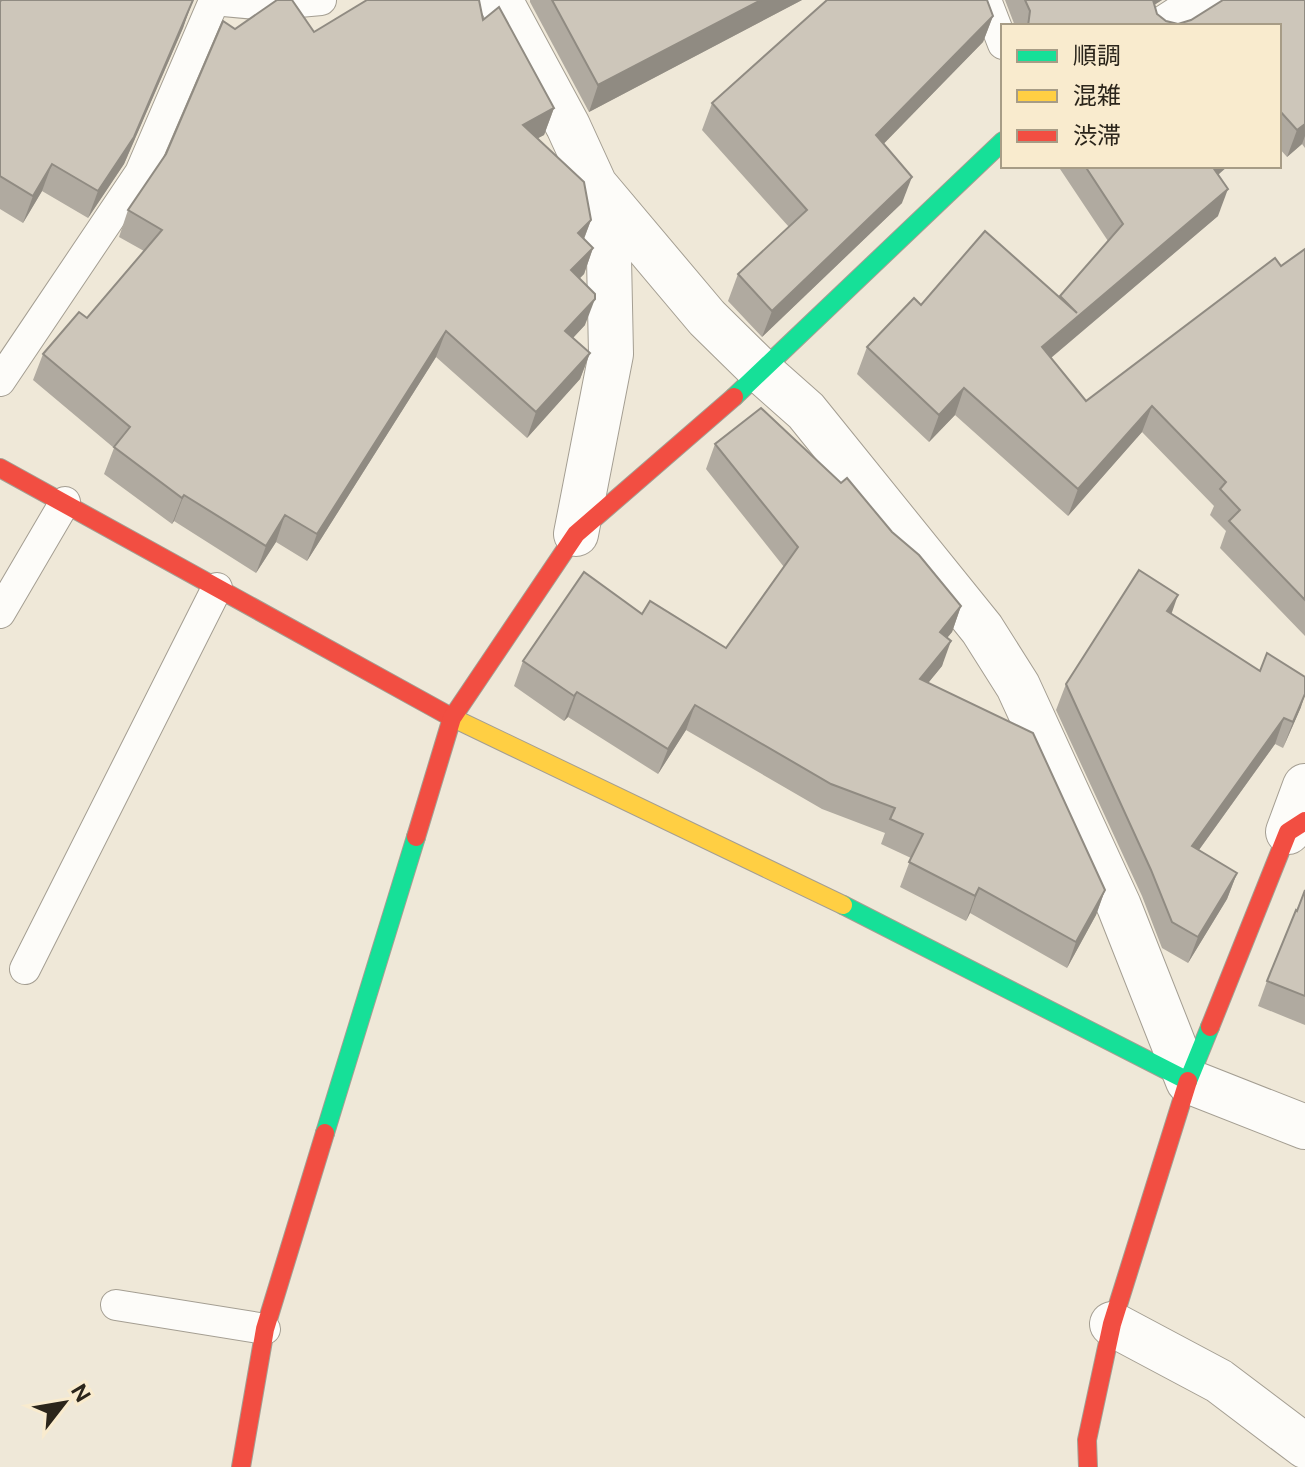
<svg xmlns="http://www.w3.org/2000/svg" width="1305" height="1467" font-family="'DM Sans','Noto Sans JP',sans-serif">
  <style>
    .lines { fill: none; stroke-linecap: round; stroke-linejoin: round }
    .lane-casing { stroke: #a49e92; stroke-width: 32 }
    .street-casing { stroke: #a49e92; stroke-width: 46 }
    .fast-casing { stroke: #a49e92; stroke-width: 20 }
    .slow-casing { stroke: #a49e92; stroke-width: 20 }
    .jam-casing { stroke: #a49e92; stroke-width: 20 }
    .lane { stroke: #fdfcf9; stroke-width: 30 }
    .street { stroke: #fdfcf9; stroke-width: 44 }
    .fast { stroke: #16e098; stroke-width: 18 }
    .slow { stroke: #ffcf43; stroke-width: 18 }
    .jam { stroke: #f24e42; stroke-width: 18 }
    .wall { fill: #b0aaa0 }
    .shaded-wall { fill: #908b82 }
    .building { fill: #cdc6ba; stroke: #908b82; stroke-width: 2 }
  </style>
  <rect width="100%" height="100%" fill="#efe8d8"/>
  <g class="lines">
    <g class="lane-casing">
      <g id="lane">
        <polyline points="213,0 266,5 321,0"/>
        <polyline points="986,0 1003,44"/>
        <polyline points="0,381 140,173 214,1"/>
        <polyline points="0,613 65,502"/>
        <polyline points="25,969 217,588"/>
        <polyline points="116,1305 265,1329"/>
      </g>
    </g>
    <g class="street-casing">
      <g id="street">
        <polyline points="500,0 568,126 595,185 707,318 762,372 806,411 982,629 1018,686 1119,906 1188,1081 1305,1127"/>
        <polyline points="1168,26 1208,0"/>
        <polyline points="576,534 611,354 609,258 596,189"/>
        <polyline points="1288,832 1305,786"/>
        <polyline points="1112,1324 1219,1381 1305,1446"/>
      </g>
    </g>
    <g class="fast-casing">
      <g id="fast">
        <polyline points="734,397 1003,141"/>
        <polyline points="843,905 1188,1081 1210,1027"/>
        <polyline points="325,1133 416,837"/>
      </g>
    </g>
    <g class="slow-casing">
      <polyline id="slow" points="451,717 843,905"/>
    </g>
    <g class="jam-casing">
      <g id="jam">
        <polyline points="0,468 451,717"/>
        <polyline points="416,837 452,718 576,534 734,397"/>
        <polyline points="1210,1027 1288,832 1305,821"/>
        <polyline points="241,1467 265,1329 325,1133"/>
        <polyline points="1088,1467 1087,1440 1112,1324 1188,1081"/>
      </g>
    </g>
    <use href="#lane" class="lane"/>
    <use href="#street" class="street"/>
    <use href="#fast" class="fast"/>
    <use href="#slow" class="slow"/>
    <use href="#jam" class="jam"/>
  </g>
  <g class="wall">
    <polygon points="0,0 192,0 183,28 124,164 88,218 42,191 23,223 0,209"/>
    <polygon points="530,0 802,0 589,112 530,2"/>
    <polygon points="1005,0 1162,0 1154,5 1157,14 1166,21 1178,24 1305,0 1305,148 1302,144 1287,157 1279,148 1279,26 1015,26"/>
    <polygon points="993,16 983,42 883,144 902,203 762,337 728,301 738,274 789,227 702,130 712,103"/>
    <polygon points="483,20 554,108 544,135 538,138 591,220 584,239 593,248 584,274 579,279 585,325 573,338 590,353 580,379 527,438 436,357 307,561 276,542 256,573 174,521 172,524 104,474 114,448 33,380 43,354 87,318 144,251 119,237 128,210 166,154 235,29 314,32"/>
    <polygon points="1058,166 1228,166 1218,175 1218,216 1051,358 1086,401 1305,249 1305,636 1220,548 1226,531 1210,515 1214,506 1142,432 1068,516 955,415 929,442 857,374 867,347 921,305 1060,297 1108,241"/>
    <polygon points="715,444 892,532 961,606 952,632 947,638 942,666 928,683 1105,890 1096,915 1067,968 970,913 966,921 900,887 911,858 881,844 885,833 822,809 686,730 658,774 568,717 564,721 514,686 523,661 726,648 784,567 706,469"/>
    <polygon points="1171,614 1301,707 1283,748 1275,744 1199,850 1237,873 1227,899 1188,963 1162,948 1142,896 1056,710 1066,684"/>
    <polygon points="1305,890 1305,1025 1258,1006 1267,981"/>
  </g>
  <g class="shaded-wall">
    <polygon points="193,0 183,28 124,164 88,218 98,191"/>
    <polygon points="761,0 802,0 589,112 598,85"/>
    <polygon points="1151,0 1162,0 1154,5"/>
    <polygon points="993,16 983,42 866,162 876,135"/>
    <polygon points="554,108 544,135 514,151 523,125"/>
    <polygon points="1305,124 1305,136 1302,144 1287,157 1297,130"/>
    <polygon points="52,164 42,191 23,223 33,196"/>
    <polygon points="1209,166 1228,166 1200,190"/>
    <polygon points="912,177 902,203 762,337 772,311"/>
    <polygon points="1228,189 1218,216 1033,373 1042,347"/>
    <polygon points="591,220 581,246 578,233"/>
    <polygon points="593,248 584,274 561,297 571,270"/>
    <polygon points="595,299 585,325 555,357 565,331"/>
    <polygon points="446,331 436,357 307,561 317,534"/>
    <polygon points="590,353 580,379 527,438 536,412"/>
    <polygon points="964,388 955,415 929,442 939,415"/>
    <polygon points="1152,406 1142,432 1068,516 1078,489"/>
    <polygon points="184,495 174,521 172,524 182,498"/>
    <polygon points="285,515 276,542 256,573 266,546"/>
    <polygon points="1178,595 1169,621 1167,611"/>
    <polygon points="961,606 952,632 931,657 940,632"/>
    <polygon points="951,641 942,666 911,704 920,679"/>
    <polygon points="577,692 568,717 564,721 574,696"/>
    <polygon points="1305,694 1301,707 1283,748 1293,722"/>
    <polygon points="695,705 686,730 658,774 668,749"/>
    <polygon points="1284,718 1275,744 1183,872 1192,846"/>
    <polygon points="1237,873 1227,899 1188,963 1198,937"/>
    <polygon points="979,888 970,913 966,921 975,896"/>
    <polygon points="1105,890 1096,915 1067,968 1076,942"/>
  </g>
  <g class="building">
    <polygon points="1,0 193,0 134,137 98,191 52,164 33,196 0,176 0,2"/>
    <polygon points="277,0 292,0 314,32 367,0 479,0 483,20 499,7 554,108 523,125 584,182 591,220 578,233 593,248 571,270 595,294 595,299 565,331 590,353 536,412 446,331 317,534 285,515 266,546 184,495 182,498 114,447 130,427 43,354 79,312 87,318 162,230 128,210 166,154 223,21 235,29"/>
    <polygon points="552,0 761,0 598,85"/>
    <polygon points="827,0 987,0 993,16 876,135 912,177 772,311 738,274 807,210 712,103"/>
    <polygon points="1025,0 1153,0 1157,14 1166,21 1178,24 1191,20 1223,0 1305,0 1305,124 1297,130 1279,110 1279,26 1091,26 1090,25 1089,26 1028,26 1030,11"/>
    <polygon points="1085,166 1212,166 1228,189 1042,347 1086,401 1275,258 1281,266 1305,249 1305,600 1229,521 1240,510 1220,489 1226,482 1152,406 1078,489 964,388 939,415 867,347 914,298 921,305 985,231 1077,313 1060,296 1123,224"/>
    <polygon points="761,408 841,483 847,478 892,532 919,555 961,606 940,632 951,641 920,679 1033,733 1105,890 1076,942 979,888 975,896 909,862 923,834 890,819 895,808 831,784 695,705 668,749 577,692 574,696 523,661 584,572 642,614 650,601 726,648 798,547 715,444"/>
    <polygon points="1139,570 1178,595 1167,611 1260,671 1267,653 1305,677 1305,694 1293,722 1284,718 1192,846 1237,873 1198,937 1172,922 1151,870 1066,684"/>
    <polygon points="1305,890 1305,996 1267,981 1296,910 1297,911"/>
  </g>
  <rect x="1001" y="24" width="280" height="144" fill="#f9ebce" stroke="#a79c86" stroke-width="2"/>
  <rect x="1017" y="50" width="40" height="12" fill="#16e098" stroke="#a79c86" stroke-width="2"/>
  <text x="1073" y="64" font-size="24" fill="#2b251b">順調</text>
  <rect x="1017" y="90" width="40" height="12" fill="#ffcf43" stroke="#a79c86" stroke-width="2"/>
  <text x="1073" y="104" font-size="24" fill="#2b251b">混雑</text>
  <rect x="1017" y="130" width="40" height="12" fill="#f24e42" stroke="#a79c86" stroke-width="2"/>
  <text x="1073" y="144" font-size="24" fill="#2b251b">渋滞</text>
  <g transform="translate(64 1403) rotate(59)" stroke="#f9ebce" stroke-width="6" paint-order="stroke">
  <path d="M0-6L14 30L0 20L-14 30Z" fill="#2b251b"/>
  <text y="-12" font-size="22" font-weight="bold" text-anchor="middle" fill="#2b251b">N</text>
  </g>
</svg>
